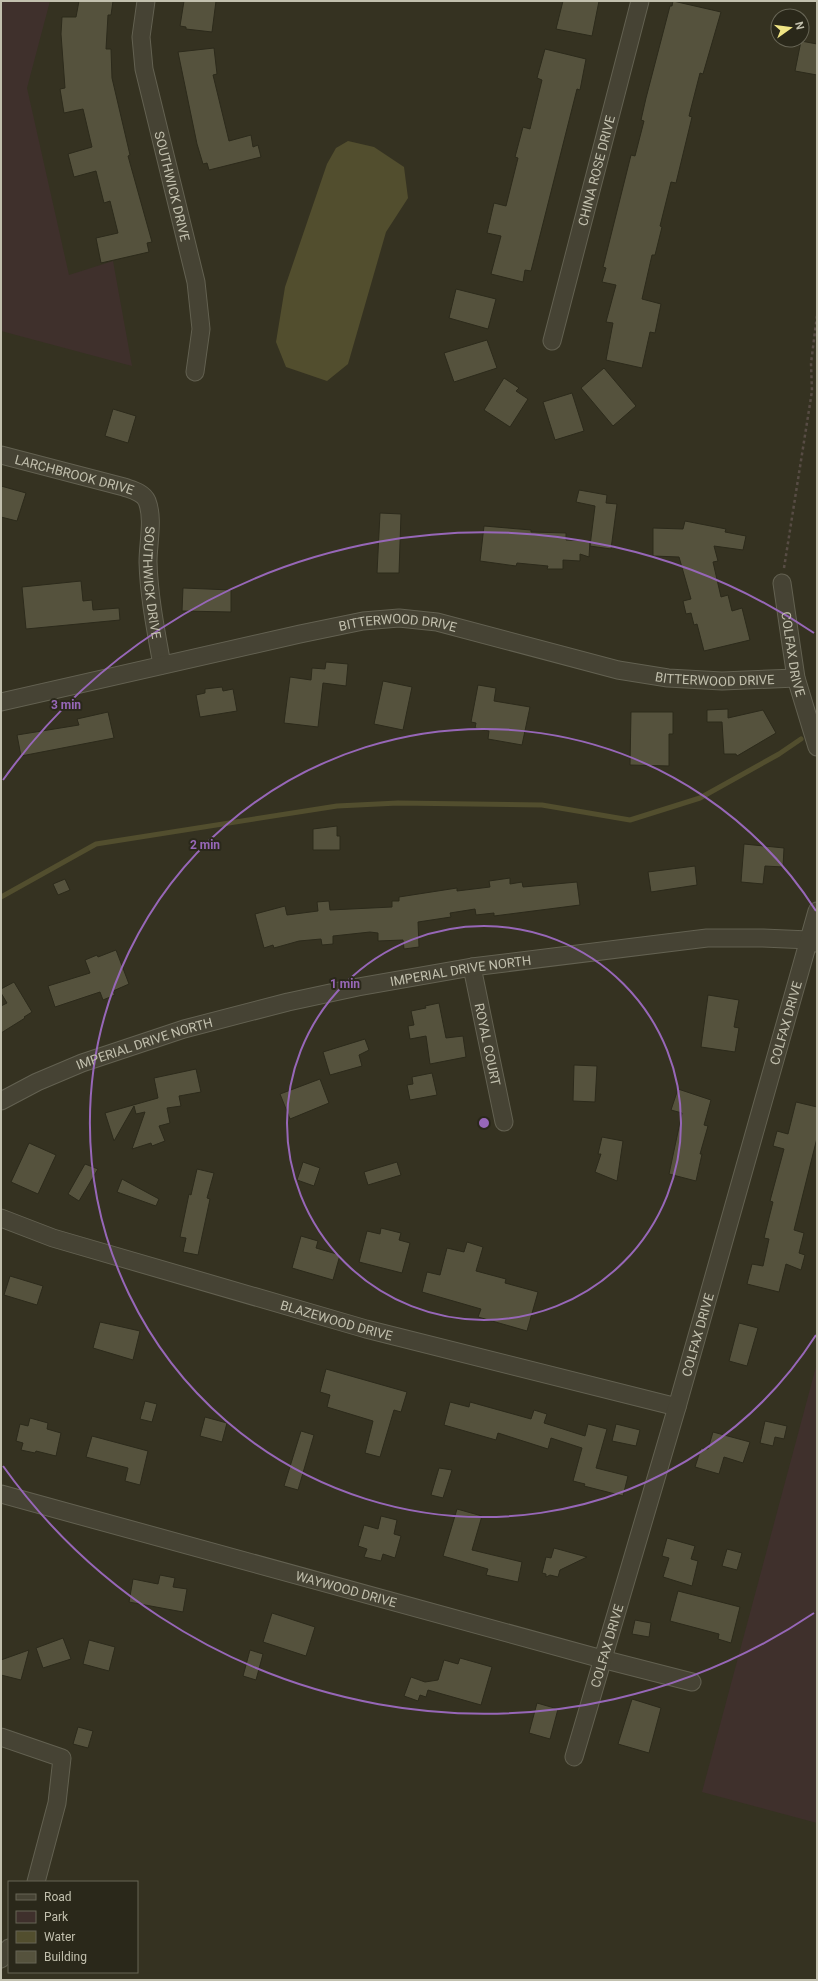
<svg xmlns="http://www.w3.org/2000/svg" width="818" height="1981" font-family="Roboto,sans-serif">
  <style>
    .green { fill: #3f302c }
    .water { fill: #524e2e }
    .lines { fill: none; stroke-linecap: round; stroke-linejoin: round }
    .stream { stroke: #524e2e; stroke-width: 5 }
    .building { fill: #55523d; stroke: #2c2a1b }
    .minor-casing { stroke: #636151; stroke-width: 19 }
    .path { stroke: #574c44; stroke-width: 2.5; stroke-dasharray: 3 3; stroke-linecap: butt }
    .minor { stroke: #464334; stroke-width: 17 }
    .ring { fill: none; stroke: #9767b8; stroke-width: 2 }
    .labels { text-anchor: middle; stroke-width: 4; stroke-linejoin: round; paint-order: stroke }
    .street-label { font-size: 13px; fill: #c2c0ae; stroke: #2a281a }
    .centre { fill: #9767b8; stroke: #2a281a; stroke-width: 2 }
    .ring-label { font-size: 12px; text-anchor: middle; font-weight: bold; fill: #9767b8; stroke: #2a281a; stroke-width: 4; stroke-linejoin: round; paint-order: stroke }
  </style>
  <rect width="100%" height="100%" fill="#353221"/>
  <g class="green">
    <polygon points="1,1 50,1 27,88 69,275 113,261 132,366 1,331"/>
    <polygon points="817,1363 817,1823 702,1792"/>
  </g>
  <polygon class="water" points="348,141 374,147 404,167 408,198 386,232 348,364 327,381 286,367 276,342 285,287 327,164 336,148"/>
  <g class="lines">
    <polyline class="stream" points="1,897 96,844 337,806 398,803 542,805 630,820 700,798 779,754 801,739"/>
  </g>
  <g class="building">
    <polygon points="79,1 113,1 111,15 108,15 106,49 111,49 112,78 130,155 128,156 152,242 147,243 149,252 101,263 96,238 118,233 110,201 104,203 96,171 74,177 68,154 92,147 83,109 64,113 60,89 65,88 61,34 62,17 76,17"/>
    <polygon points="184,1 216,1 212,32 186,29 186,27 180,26"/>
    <polygon points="563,1 599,1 592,36 556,29"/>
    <polygon points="673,1 721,12 703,74 700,73 689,116 692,117 676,183 671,182 660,226 662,227 655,255 652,255 642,299 661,304 655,333 650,332 642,368 606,360 613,323 606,322 616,285 602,282 606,268 603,267 631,155 635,156 644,121 641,120 646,98 670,6 672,6"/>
    <polygon points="801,41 817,44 817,75 795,71"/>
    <polygon points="214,48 217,74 213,75 229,141 251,135 253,147 258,145 261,157 209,170 207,163 203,164 197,144 178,52"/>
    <polygon points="545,49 586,59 580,90 577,89 531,271 525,270 523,282 491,274 501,236 487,233 494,203 506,206 518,158 515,157 523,127 530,129 542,80 537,78"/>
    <polygon points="456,289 496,299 488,329 449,318"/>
    <polygon points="487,340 497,368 454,382 444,353"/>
    <polygon points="604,368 636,406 613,426 581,388"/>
    <polygon points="504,378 519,388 516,391 528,399 510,427 484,410"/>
    <polygon points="572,393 584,431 555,440 543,402"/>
    <polygon points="113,409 136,416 128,443 105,436"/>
    <polygon points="1,486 26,493 17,521 1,517"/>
    <polygon points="579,490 607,495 606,503 617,504 611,549 590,546 595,506 576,502"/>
    <polygon points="380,513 401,514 399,573 377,573"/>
    <polygon points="685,521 726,529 725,532 746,536 743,550 714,546 718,561 713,562 721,597 728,595 732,611 742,608 750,640 704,651 697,624 694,625 691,613 686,614 683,601 691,599 679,557 653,556 653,528 683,529"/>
    <polygon points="484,526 531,530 531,532 566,533 566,540 590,541 589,557 580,554 580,561 563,560 563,569 547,569 548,566 517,563 516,566 480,561"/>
    <polygon points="81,581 83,601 92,600 93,610 119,608 120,620 26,629 22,587"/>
    <polygon points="183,588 231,590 231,612 182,611"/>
    <polygon points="326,662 348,664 346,686 323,683 318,727 284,723 290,677 311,680 312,668 325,669"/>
    <polygon points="383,681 412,687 403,730 374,724"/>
    <polygon points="478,685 496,688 494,701 530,707 522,745 488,739 489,731 475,728 476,723 471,722"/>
    <polygon points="222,687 223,691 233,689 237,711 200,717 196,695 205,693 205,689"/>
    <polygon points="728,709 728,718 763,710 776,733 737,756 736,754 724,754 722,722 707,722 707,710"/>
    <polygon points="108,712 114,738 21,756 17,735 79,725 77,719"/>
    <polygon points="631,712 673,712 673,734 669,734 669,766 630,765"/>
    <polygon points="337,826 337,836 340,836 340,850 313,850 313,829"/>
    <polygon points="744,844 784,848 783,867 765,866 763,884 741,882"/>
    <polygon points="695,866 697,885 651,892 648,872"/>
    <polygon points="510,878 510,884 522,882 523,887 577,882 580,905 494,916 494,913 476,915 475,909 450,913 451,917 418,922 419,947 404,949 403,940 378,941 378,933 370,932 333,936 333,944 322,945 321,939 299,941 274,948 273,945 264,948 255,914 285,906 287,915 318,911 317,902 329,901 330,910 392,907 392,901 399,901 399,897 457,888 457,891 490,887 489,881"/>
    <polygon points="65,879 70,890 58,895 53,884"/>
    <polygon points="116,950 129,984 113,991 115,995 103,1000 100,992 55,1007 48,986 90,973 85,960 97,955 98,957"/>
    <polygon points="14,982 32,1012 24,1017 25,1018 1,1033 1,1006 7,1003 1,993 1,989"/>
    <polygon points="708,995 739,1000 734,1027 739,1028 735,1052 701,1047"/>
    <polygon points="439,1003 446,1038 463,1036 466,1057 430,1064 426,1036 410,1039 408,1026 414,1025 411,1011 426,1008 425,1006"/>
    <polygon points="365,1039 369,1050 359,1055 362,1066 330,1075 323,1052"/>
    <polygon points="574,1065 597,1066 595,1102 573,1101"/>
    <polygon points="196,1069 201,1092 179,1096 181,1106 167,1108 170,1123 159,1126 165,1141 152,1146 151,1143 132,1149 145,1112 136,1114 134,1106 114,1141 105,1113 158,1098 154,1078"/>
    <polygon points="432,1073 437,1095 410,1100 407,1085 413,1084 412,1077"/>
    <polygon points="320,1079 329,1103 290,1119 280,1094"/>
    <polygon points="678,1089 711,1100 704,1125 708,1126 700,1154 702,1154 696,1181 669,1174 682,1113 671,1110"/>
    <polygon points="796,1102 817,1107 817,1138 794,1230 804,1233 799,1253 805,1255 801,1270 786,1264 779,1292 747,1284 752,1264 763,1266 769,1239 764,1238 773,1202 770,1201 784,1149 773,1146 777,1131 788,1134"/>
    <polygon points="602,1137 623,1141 617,1181 595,1172 601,1154 598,1154"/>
    <polygon points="29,1143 56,1155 38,1194 11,1182"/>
    <polygon points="303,1162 320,1168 314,1186 297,1180"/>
    <polygon points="397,1162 401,1175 368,1185 364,1172"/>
    <polygon points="85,1164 98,1169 79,1201 68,1194"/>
    <polygon points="197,1169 214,1173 207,1198 210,1199 198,1255 183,1252 186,1238 180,1237 189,1194 191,1195"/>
    <polygon points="122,1179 159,1199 156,1206 117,1192"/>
    <polygon points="381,1228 401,1233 399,1240 410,1243 402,1273 359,1262 367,1231 380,1234"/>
    <polygon points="301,1236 318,1241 316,1248 340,1255 333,1280 292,1268"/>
    <polygon points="467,1242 483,1247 476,1271 506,1279 505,1283 538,1292 527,1331 478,1317 481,1309 422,1292 427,1272 440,1275 447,1248 464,1252"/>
    <polygon points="10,1276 43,1286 37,1305 4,1295"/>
    <polygon points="100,1322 140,1331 133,1360 93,1348"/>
    <polygon points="739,1323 758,1328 747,1366 729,1361"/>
    <polygon points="326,1369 407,1392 401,1412 394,1410 380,1457 365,1453 373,1421 327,1407 330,1395 320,1392"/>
    <polygon points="145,1401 157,1404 152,1422 140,1419"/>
    <polygon points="450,1402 469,1407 470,1402 531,1419 534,1410 547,1414 544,1423 585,1436 588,1424 607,1429 596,1468 628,1476 623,1496 584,1486 585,1484 573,1481 582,1448 551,1438 548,1449 498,1433 496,1440 444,1425"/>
    <polygon points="205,1417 227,1423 222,1442 200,1436"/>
    <polygon points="30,1418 48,1423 47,1429 61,1433 56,1456 36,1451 35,1453 21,1450 23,1443 16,1441 20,1424 28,1426"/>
    <polygon points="765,1421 787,1426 784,1439 775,1437 773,1446 760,1443"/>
    <polygon points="616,1424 640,1430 636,1446 612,1441"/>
    <polygon points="301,1431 314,1435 298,1490 284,1486"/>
    <polygon points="713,1432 750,1442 743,1463 724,1457 719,1474 695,1467 701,1448 708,1449"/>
    <polygon points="92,1436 148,1451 140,1485 125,1481 128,1468 86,1457"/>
    <polygon points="439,1468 452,1470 443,1498 431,1495"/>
    <polygon points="457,1509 482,1516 472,1550 522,1562 518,1582 486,1575 488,1569 443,1556"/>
    <polygon points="381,1516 397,1520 394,1534 401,1536 395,1558 383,1554 381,1561 364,1557 367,1549 358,1546 364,1525 378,1529"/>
    <polygon points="667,1538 695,1546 691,1559 698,1561 692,1586 663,1577 669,1558 662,1556"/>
    <polygon points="554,1548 587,1557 560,1570 558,1577 550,1575 546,1577 546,1574 542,1573 546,1557 551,1558"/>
    <polygon points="727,1549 742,1553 737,1570 722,1566"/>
    <polygon points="160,1575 175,1578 173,1587 187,1589 183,1612 129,1602 133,1579 158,1584"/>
    <polygon points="678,1591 740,1607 731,1643 718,1639 719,1634 670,1621"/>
    <polygon points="272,1613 315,1627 306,1656 263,1642"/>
    <polygon points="635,1620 651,1623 649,1637 632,1634"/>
    <polygon points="63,1638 71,1659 43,1668 36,1648"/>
    <polygon points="89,1640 115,1647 109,1671 83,1664"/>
    <polygon points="29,1650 21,1680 1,1675 1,1660"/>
    <polygon points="250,1650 263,1654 256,1680 243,1676"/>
    <polygon points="460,1658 492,1667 481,1705 428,1690 426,1697 420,1695 418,1701 404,1696 411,1677 425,1682 438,1680 444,1660 458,1664"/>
    <polygon points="632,1699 661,1708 649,1753 618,1744"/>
    <polygon points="537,1703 558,1709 550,1739 529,1733"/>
    <polygon points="78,1727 93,1731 88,1748 73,1744"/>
  </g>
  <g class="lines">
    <g class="minor-casing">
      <g id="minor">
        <path id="s1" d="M 146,1 L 141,37 L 144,69 L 196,282 L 201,329 L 195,372"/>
        <path id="s2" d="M 552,341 L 640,1"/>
        <path id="s3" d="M 1,455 L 124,487 C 132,490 143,492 147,501 C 154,519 148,543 148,562 C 149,597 156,631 162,665"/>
        <path id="s4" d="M 782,583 L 796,678 L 817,747"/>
        <path id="s5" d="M 1,702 L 300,634 L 363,621 L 399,618 L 437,622 L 618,670 L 668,678 L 722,681 L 796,678"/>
        <path id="s6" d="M 472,967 L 504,1122"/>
        <path id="s7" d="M 1,1101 L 37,1082 L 82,1063 L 184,1029 L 288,1002 L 358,987 L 472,967 L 707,938 L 763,938 L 809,940 L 817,943"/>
        <path id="s8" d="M 1,1218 L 53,1238 L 366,1329 L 677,1407"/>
        <path id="s9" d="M 1,1494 L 602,1659 L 692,1682"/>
        <polyline points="1,1737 62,1758 57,1803 36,1882"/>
        <path id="s10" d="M 574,1757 L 677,1407 L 817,911"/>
        <polyline points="1,1959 9,1948"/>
      </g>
    </g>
    <polyline class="path" points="784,568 812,391 811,363 817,316"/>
    <use href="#minor" class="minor"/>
  </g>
  <g class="ring">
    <circle cx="484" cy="1123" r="197"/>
    <path d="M816 1335A394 394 0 1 1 816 911"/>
    <path d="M814 1613A591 591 0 0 1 3 1466M3 780A591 591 0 0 1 814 633"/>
  </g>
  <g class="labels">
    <g class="street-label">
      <text dy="5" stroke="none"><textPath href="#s2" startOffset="176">CHINA ROSE DRIVE</textPath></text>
      <text dy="5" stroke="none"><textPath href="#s1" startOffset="189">SOUTHWICK DRIVE</textPath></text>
      <text dy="5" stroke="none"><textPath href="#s3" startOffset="76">LARCHBROOK DRIVE</textPath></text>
      <text dy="5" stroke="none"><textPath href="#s3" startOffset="237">SOUTHWICK DRIVE</textPath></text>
      <text dy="5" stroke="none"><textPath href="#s5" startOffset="406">BITTERWOOD DRIVE</textPath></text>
      <text dy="5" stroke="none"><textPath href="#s4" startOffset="72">COLFAX DRIVE</textPath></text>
      <text dy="5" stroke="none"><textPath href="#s5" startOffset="730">BITTERWOOD DRIVE</textPath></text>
      <text dy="5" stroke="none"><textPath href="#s7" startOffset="480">IMPERIAL DRIVE NORTH</textPath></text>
      <text dy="5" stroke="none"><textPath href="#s10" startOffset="764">COLFAX DRIVE</textPath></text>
      <text dy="5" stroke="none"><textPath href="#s7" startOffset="155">IMPERIAL DRIVE NORTH</textPath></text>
      <text dy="5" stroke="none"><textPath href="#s6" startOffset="79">ROYAL COURT</textPath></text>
      <text dy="5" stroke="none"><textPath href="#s8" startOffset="351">BLAZEWOOD DRIVE</textPath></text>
      <text dy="5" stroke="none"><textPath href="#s10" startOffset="440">COLFAX DRIVE</textPath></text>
      <text dy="5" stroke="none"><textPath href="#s9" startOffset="358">WAYWOOD DRIVE</textPath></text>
      <text dy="5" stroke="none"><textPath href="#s10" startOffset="116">COLFAX DRIVE</textPath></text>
    </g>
  </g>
  <circle cx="484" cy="1123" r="6" class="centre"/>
  <g class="ring-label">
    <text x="66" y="709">3 min</text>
    <text x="205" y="849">2 min</text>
    <text x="345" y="988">1 min</text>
  </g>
  <rect width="818" height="1981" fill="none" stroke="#c2c0ae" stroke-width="4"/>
  <rect x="8" y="1881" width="130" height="92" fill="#2a281a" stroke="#676555"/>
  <rect x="16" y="1894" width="20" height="6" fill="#464334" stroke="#676555"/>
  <text x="44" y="1901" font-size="12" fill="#c2c0ae">Road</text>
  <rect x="16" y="1911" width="20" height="12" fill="#3f302c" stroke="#676555"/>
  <text x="44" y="1921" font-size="12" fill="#c2c0ae">Park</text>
  <rect x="16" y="1931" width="20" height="12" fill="#524e2e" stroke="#676555"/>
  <text x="44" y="1941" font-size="12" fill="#c2c0ae">Water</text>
  <rect x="16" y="1951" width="20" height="12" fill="#55523d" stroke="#676555"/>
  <text x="44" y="1961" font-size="12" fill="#c2c0ae">Building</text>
  <g transform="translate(790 28) rotate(76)"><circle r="19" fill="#2a281a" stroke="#676555"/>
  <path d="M0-3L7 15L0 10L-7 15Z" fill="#f0e585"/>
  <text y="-6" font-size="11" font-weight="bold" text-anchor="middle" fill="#c2c0ae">N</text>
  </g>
</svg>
